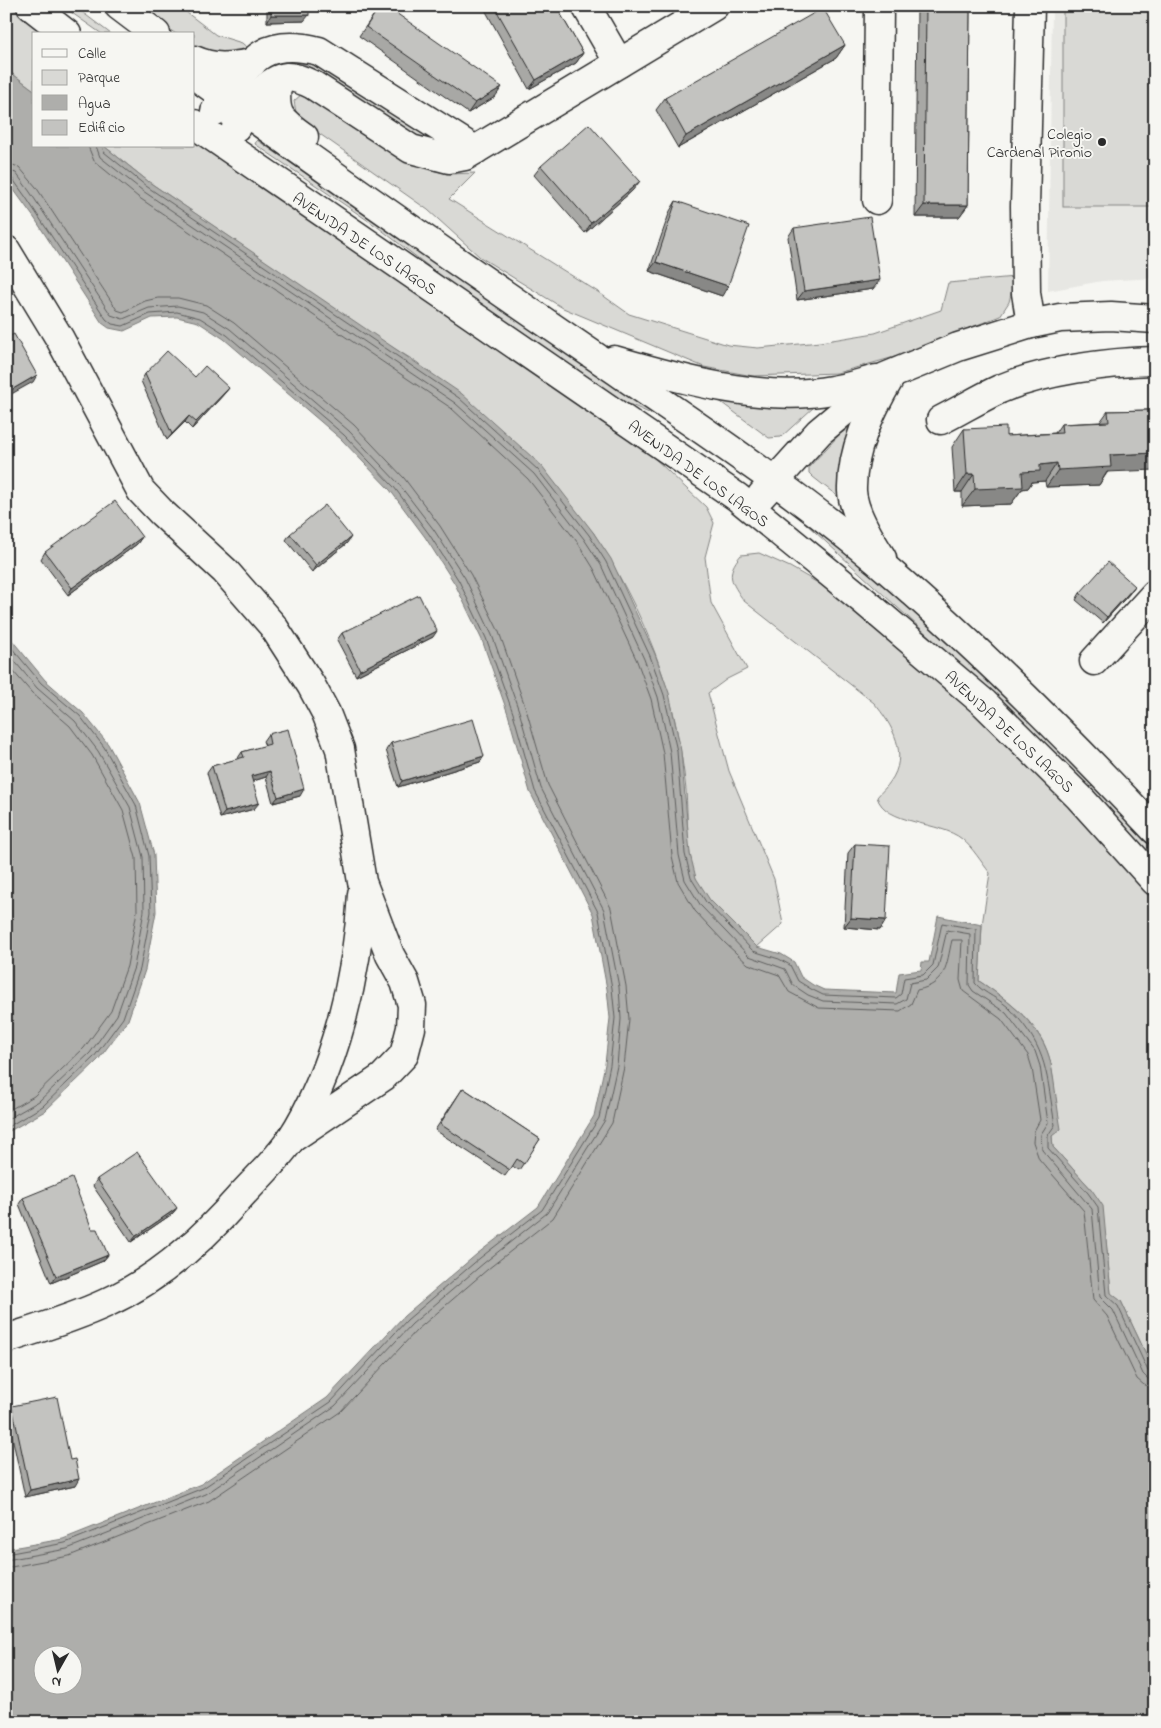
<svg xmlns="http://www.w3.org/2000/svg" width="1161" height="1728" font-family="'Indie Flower',sans-serif">
  <style>
    .built { fill: #e7e7e3 }
    .green { fill: #d9d9d5; stroke: #828280 }
    .water { fill: #aeaeab; stroke: #7a7a78; fill-rule: evenodd }
    .lines { fill: none; stroke-linecap: round; stroke-linejoin: round }
    .shore { stroke: #5f5f5e; stroke-width: 1 }
    .minor-casing { stroke: #2b2b2b; stroke-width: 31 }
    .minor { stroke: #f6f6f2; stroke-width: 28 }
    .wall { fill: #a8a8a5; stroke: #2b2b2b }
    .shaded-wall { fill: #888886; stroke: #2b2b2b }
    .building { fill: #c3c3c0; stroke: #2b2b2b }
    .poi-dot { fill: #2b2b2b; stroke: #f6f6f2; stroke-width: 2 }
    .labels { text-anchor: middle; stroke-width: 4; stroke-linejoin: round; paint-order: stroke }
    .poi-label { font-size: 16px; fill: #2b2b2b; stroke: #f6f6f2; text-anchor: end }
    .street-label { font-size: 16px; fill: #2b2b2b; stroke: #f6f6f2 }
  </style>
  <rect width="100%" height="100%" fill="#f6f6f2"/>
  <filter id="ink" filterUnits="userSpaceOnUse"><feTurbulence type="fractalNoise" baseFrequency=".02" numOctaves="2"/><feDisplacementMap in="SourceGraphic" scale="10" xChannelSelector="R" yChannelSelector="G"/><feConvolveMatrix kernelMatrix="1 2 1 2 8 2 1 2 1" color-interpolation-filters="sRGB"/></filter>
  <g filter="url(#ink)">
    <polygon class="built" points="1052,6 1155,6 1155,278 1102,281 1048,291"/>
    <g class="green">
      <polygon points="6,6 20,6 53,34 34,34 34,90 6,69"/>
      <polygon points="62,6 74,6 111,34 102,34"/>
      <path d="M 136,6 L 178,6 L 216,35 L 242,43 L 251,51 C 231,59 211,59 194,46 L 194,34 L 176,34 Z"/>
      <rect x="1063" y="6" width="92" height="201"/>
      <polygon points="305,53 436,139 433,143 398,126 332,80 304,64 282,66 273,70 266,65"/>
      <polygon points="302,94 431,170 451,174 475,173 449,199 598,292 629,314 728,345 758,348 820,342 875,333 941,310 948,283 1015,277 1009,302 1000,316 898,356 837,373 753,376 704,367 563,308 517,280 480,257 428,210 297,118 294,101"/>
      <path d="M 194,139 L 649,453 L 706,507 L 714,523 L 705,557 L 711,603 L 747,669 L 727,679 L 708,693 L 729,771 L 774,879 L 783,924 L 757,947 C 738,930 704,901 695,876 C 686,849 688,818 686,790 C 684,769 680,747 676,726 C 663,658 630,590 593,532 L 418,363 L 379,339 L 149,182 L 104,146 L 194,146 Z"/>
      <polygon points="257,140 738,467 660,418 607,394 468,297 379,228 255,144"/>
      <polygon points="825,397 781,437 769,438 718,400"/>
      <polygon points="852,426 850,506 813,477 809,473 809,467 840,434"/>
      <polygon points="799,515 874,568 1089,774 1155,844 1155,862 1081,781 955,660 803,521"/>
      <path d="M 759,553 L 790,567 L 837,594 L 972,708 L 1062,796 L 1155,902 L 1155,1373 L 1121,1301 L 1111,1294 L 1106,1241 L 1092,1190 L 1053,1147 L 1052,1136 L 1057,1131 C 1055,1109 1055,1086 1051,1065 C 1044,1026 1009,1001 979,981 L 982,925 L 990,873 C 981,862 973,848 962,839 C 940,821 885,825 877,797 C 881,792 887,787 890,782 C 910,755 892,724 874,703 L 744,601 C 731,582 725,574 741,555 Z"/>
    </g>
    <g class="water">
      <path d="M 6,69 L 34,90 L 34,146 L 104,146 L 149,182 L 462,394 L 542,466 L 593,532 L 611,559 L 655,654 L 669,693 L 681,751 L 690,854 L 696,878 L 710,900 L 757,947 L 781,954 L 794,962 L 801,977 L 813,985 L 824,990 L 896,993 L 899,973 L 921,970 L 922,962 L 929,962 L 938,916 L 982,925 L 979,981 C 1009,1001 1043,1026 1051,1064 C 1055,1085 1057,1108 1061,1129 L 1052,1136 L 1053,1147 L 1092,1190 L 1103,1206 L 1111,1293 L 1121,1301 L 1155,1373 L 1155,1722 L 6,1722 L 6,1549 L 63,1539 L 201,1484 L 327,1398 L 404,1316 L 477,1254 L 538,1207 L 594,1116 L 605,1064 L 610,1018 L 607,989 L 593,914 L 530,792 L 508,714 L 482,640 L 455,584 L 425,537 L 390,490 L 341,439 L 224,339 L 198,322 L 177,317 L 152,318 L 124,331 L 109,328 L 102,323 L 35,219 L 6,179 ZM 42,1656 L 72,1656 L 72,1686 L 42,1686 Z"/>
      <polygon points="6,633 45,680 83,713 108,744 140,803 154,855 156,912 145,970 128,1020 98,1060 45,1111 6,1133"/>
    </g>
    <g class="lines">
      <g class="shore">
        <path d="M 88,146 L 94,161 L 138,197 L 451,408 L 528,479 L 578,543 L 594,569 L 637,661 L 651,699 L 663,753 L 672,856 L 678,882 L 695,911 L 725,943 L 748,964 L 779,975 L 789,992 L 819,1008 L 900,1011 L 911,1004 L 917,990 C 947,984 946,965 952,940 L 962,940 L 960,980 L 963,991 L 1001,1019 L 1028,1055 L 1032,1068 L 1040,1120 L 1034,1131 L 1033,1142 L 1039,1159 L 1084,1211 L 1093,1300 L 1107,1316 L 1137,1379 L 1144,1385 L 1155,1388"/>
        <polyline points="96,146 100,157 143,191 455,403 534,474 584,539 601,565 644,659 658,697 670,752 679,855 685,880 701,906 749,956 785,969 793,985 808,995 823,1001 897,1004 906,999 910,983 926,980 938,968 947,930 970,934 969,985 973,991 1006,1013 1035,1051 1040,1066 1048,1123 1041,1134 1042,1150 1092,1209 1100,1297 1113,1310 1143,1374 1148,1379 1155,1380"/>
        <path d="M 102,146 L 104,152 L 146,186 L 459,398 L 538,470 L 589,535 L 606,562 L 650,656 L 664,695 L 677,751 L 685,854 L 691,878 L 706,902 L 753,951 L 779,959 L 790,965 L 798,981 L 811,989 L 823,995 L 896,998 L 901,994 L 904,978 L 923,975 L 933,965 L 942,923 L 976,929 L 975,983 C 984,994 1001,999 1011,1010 C 1049,1050 1046,1075 1055,1125 L 1048,1135 L 1048,1148 L 1088,1193 L 1098,1207 L 1106,1295 L 1118,1306 L 1148,1371 L 1155,1374"/>
        <polyline points="6,163 19,167 36,187 117,310 123,312 145,301 158,298 178,298 206,305 234,323 354,425 404,478 440,526 471,575 499,632 526,709 548,785 611,908 626,986 629,1019 624,1067 612,1123 553,1218 488,1269 417,1330 340,1412 209,1501 69,1556 6,1568"/>
        <polyline points="6,170 16,173 30,192 111,315 123,319 149,308 178,306 203,312 230,329 349,431 398,483 434,530 465,578 492,635 519,711 541,788 604,910 619,987 621,1019 617,1066 605,1120 547,1213 484,1263 412,1324 335,1406 206,1494 67,1549 6,1560"/>
        <polyline points="6,177 12,178 25,196 106,319 112,324 123,326 150,314 177,312 200,318 227,335 344,435 394,487 429,534 459,581 486,638 513,713 535,791 598,912 612,988 615,1018 610,1065 599,1118 542,1210 480,1258 407,1320 331,1402 203,1488 65,1543 6,1554"/>
        <polyline points="6,641 41,683 80,716 104,747 136,805 149,856 151,912 140,969 123,1018 94,1057 43,1106 6,1128"/>
        <polyline points="6,651 37,688 75,721 98,751 130,807 143,857 144,911 134,967 117,1015 90,1053 39,1101 6,1120"/>
        <polyline points="6,663 32,693 70,726 92,755 123,810 136,858 137,911 127,966 111,1011 84,1048 34,1096 6,1112"/>
      </g>
      <g class="minor-casing">
        <g id="minor">
          <polyline points="31,6 67,34"/>
          <polyline points="119,6 156,34"/>
          <polyline points="586,6 619,63"/>
          <polyline points="1030,6 1025,206 1026,293 1031,324"/>
          <path d="M 194,60 C 214,69 230,67 252,63"/>
          <path d="M 194,75 C 320,166 448,256 577,344 C 682,416 794,489 890,572 C 984,653 1070,740 1155,830"/>
          <path d="M 277,81 C 274,114 277,118 304,137"/>
          <path d="M 215,111 C 248,67 257,35 319,51 L 475,150"/>
          <polyline points="194,124 737,497 864,601 984,703 1079,797 1155,881"/>
          <path d="M 236,127 C 247,110 265,79 287,77 C 296,77 305,81 313,85 L 411,149 L 449,159 L 465,156 L 714,6"/>
          <polyline points="877,200 879,6"/>
          <polyline points="6,250 60,339 141,491 162,513 225,571 273,626 311,685 326,713 340,749 362,882 390,955 405,982 412,1005 411,1028 404,1055 383,1077 291,1139"/>
          <path d="M 614,360 C 680,379 763,403 832,390 C 847,388 861,383 876,379"/>
          <path d="M 941,420 C 961,410 980,398 1000,389 C 1043,371 1107,362 1155,361"/>
          <polyline points="762,495 819,432 885,377 958,347 1031,324 1060,318 1111,316 1155,319"/>
          <path d="M 882,558 C 871,541 853,512 852,491 C 851,451 870,412 890,378"/>
          <polyline points="1094,661 1155,594"/>
          <path d="M 6,1339 C 40,1328 74,1318 106,1303 C 157,1280 202,1240 239,1198 C 256,1179 277,1160 291,1139 C 335,1072 358,972 362,894"/>
        </g>
      </g>
      <use href="#minor" class="minor"/>
    </g>
    <g class="wall">
      <polygon points="267,6 309,6 304,21 267,22"/>
      <polygon points="380,6 495,97 468,113 359,36"/>
      <polygon points="483,6 556,6 583,53 576,63 529,89"/>
      <polygon points="917,6 970,6 968,205 959,217 915,217"/>
      <polygon points="845,45 836,58 678,148 656,110 665,98"/>
      <polygon points="541,166 633,190 585,233 534,175"/>
      <polygon points="676,201 722,296 649,271 670,211"/>
      <polygon points="794,228 873,289 797,300 788,237"/>
      <polygon points="145,374 195,377 229,388 224,394 192,429 185,422 167,440 141,381"/>
      <polygon points="1149,410 1099,485 1046,487 1045,481 1032,482 1028,488 1022,489 1011,504 962,506 962,492 955,492 952,447 964,429 1006,436 1055,433 1061,424 1100,422 1108,411"/>
      <polygon points="290,534 347,543 312,572 286,540"/>
      <polygon points="142,537 137,544 68,595 41,559 45,552"/>
      <polygon points="1080,593 1130,593 1103,623 1076,600"/>
      <polygon points="342,633 433,637 356,676 337,640"/>
      <polygon points="268,734 300,796 273,803 266,777 253,781 254,809 220,818 207,773 212,766 238,759 238,758 242,752 265,746 263,741"/>
      <polygon points="391,743 484,756 480,762 398,787 386,750"/>
      <polygon points="855,844 886,920 880,930 844,927 848,853"/>
      <polygon points="463,1088 540,1139 519,1170 512,1166 505,1176 435,1130"/>
      <polygon points="97,1179 177,1208 172,1214 131,1242 93,1186"/>
      <polygon points="23,1198 92,1229 108,1255 103,1261 51,1283 19,1204"/>
      <polygon points="12,1406 75,1486 25,1497 7,1413"/>
    </g>
    <g class="shaded-wall">
      <polygon points="271,15 309,15 304,21 267,22"/>
      <polygon points="845,45 836,58 678,148 686,136"/>
      <polygon points="583,53 576,63 529,89 536,80"/>
      <polygon points="502,87 495,97 468,113 475,103"/>
      <polygon points="640,181 633,190 585,233 591,223"/>
      <polygon points="924,205 968,205 959,217 915,217"/>
      <polygon points="656,262 728,286 722,296 649,271"/>
      <polygon points="880,280 873,289 797,300 804,291"/>
      <polygon points="37,375 33,382 6,397 6,393"/>
      <polygon points="229,388 224,394 192,429 196,422"/>
      <polygon points="189,416 185,422 167,440 172,434"/>
      <polygon points="1155,453 1155,470 1107,472 1099,485 1046,487 1058,470 1110,455"/>
      <polygon points="1057,463 1045,481 1032,482 1028,488 1022,489 1011,504 962,506 975,489 1022,472 1040,465"/>
      <polygon points="967,474 974,474 962,492 955,492"/>
      <polygon points="142,537 137,544 68,595 72,588"/>
      <polygon points="351,537 347,543 312,572 316,565"/>
      <polygon points="1135,586 1130,593 1103,623 1107,617"/>
      <polygon points="437,631 433,637 356,676 360,670"/>
      <polygon points="484,756 480,762 398,787 402,781"/>
      <polygon points="270,771 266,777 247,783 251,776"/>
      <polygon points="304,789 300,796 273,803 278,797"/>
      <polygon points="259,803 254,809 220,818 225,812"/>
      <polygon points="851,918 886,920 880,930 844,927"/>
      <polygon points="177,1208 172,1214 131,1242 136,1236"/>
      <polygon points="108,1255 103,1261 51,1283 56,1276"/>
      <polygon points="79,1479 75,1486 25,1497 30,1490"/>
    </g>
    <g class="building">
      <rect x="271" y="6" width="38" height="9"/>
      <polygon points="380,6 386,6 502,87 475,103 366,27"/>
      <polygon points="494,6 556,6 583,53 536,80"/>
      <polygon points="926,6 970,6 968,205 924,205"/>
      <polygon points="823,8 845,45 686,136 665,98"/>
      <polygon points="589,124 640,181 591,223 541,166"/>
      <polygon points="676,201 749,226 728,286 656,262"/>
      <polygon points="870,217 880,280 804,291 794,228"/>
      <polygon points="14,334 37,375 6,393 6,338"/>
      <polygon points="167,351 195,377 205,366 229,388 196,422 189,416 172,434 145,374"/>
      <polygon points="1149,410 1149,421 1155,420 1155,453 1110,455 1111,467 1058,470 1057,463 1040,465 1040,471 1022,472 1023,487 975,489 974,474 967,474 964,429 1006,427 1006,436 1062,433 1061,424 1109,422 1108,411"/>
      <polygon points="115,501 142,537 72,588 45,552"/>
      <polygon points="325,505 351,537 316,565 290,534"/>
      <polygon points="1108,562 1135,586 1107,617 1080,593"/>
      <polygon points="419,595 437,631 360,670 342,633"/>
      <polygon points="473,719 484,756 402,781 391,743"/>
      <polygon points="288,729 304,789 278,797 270,771 251,776 259,803 225,812 212,766 244,757 242,752 270,744 268,734"/>
      <polygon points="855,844 890,846 886,920 851,918"/>
      <polygon points="463,1088 540,1139 524,1164 517,1159 510,1170 440,1124"/>
      <polygon points="137,1152 177,1208 136,1236 97,1179"/>
      <polygon points="72,1178 92,1229 97,1229 108,1255 56,1276 23,1198"/>
      <polygon points="57,1397 70,1460 75,1459 79,1479 30,1490 12,1406"/>
    </g>
  </g>
  <circle class="poi-dot" cx="1102" cy="142" r="5"/>
  <g class="labels">
    <g class="poi-label">
      <text x="1092" y="139">Colegio<tspan x="1092" dy="18">Cardenal Pironio</tspan></text>
    </g>
    <g class="street-label">
      <text transform="translate(365 243) rotate(34)" y="6">AVENIDA DE LOS LAGOS</text>
      <text transform="translate(699 473) rotate(36)" y="6">AVENIDA DE LOS LAGOS</text>
      <text transform="translate(1010 731) rotate(43)" y="6">AVENIDA DE LOS LAGOS</text>
    </g>
  </g>
  <rect width="1161" height="1728" fill="none" stroke="#f6f6f2" stroke-width="25"/>
  <rect x="12" y="12" width="1136" height="1703" fill="none" stroke="#2b2b2b" stroke-width="2" filter="url(#ink)"/>
  <rect x="32" y="32" width="162" height="115" fill="#f6f6f2" stroke="#a5a5a2"/>
  <rect x="42" y="49" width="25" height="8" fill="#f6f6f2" stroke="#a5a5a2"/>
  <text x="78" y="58" font-size="15" fill="#2b2b2b">Calle</text>
  <rect x="42" y="70" width="25" height="15" fill="#d9d9d5" stroke="#a5a5a2"/>
  <text x="78" y="82" font-size="15" fill="#2b2b2b">Parque</text>
  <rect x="42" y="95" width="25" height="15" fill="#aeaeab" stroke="#a5a5a2"/>
  <text x="78" y="108" font-size="15" fill="#2b2b2b">Agua</text>
  <rect x="42" y="120" width="25" height="15" fill="#c3c3c0" stroke="#a5a5a2"/>
  <text x="78" y="132" font-size="15" fill="#2b2b2b">Edificio</text>
  <g transform="translate(58 1670) rotate(188)"><circle r="24" fill="#f6f6f2" stroke="#a5a5a2"/>
  <path d="M0-4L9 19L0 12L-9 19Z" fill="#2b2b2b"/>
  <text y="-8" font-size="14" font-weight="bold" text-anchor="middle" fill="#2b2b2b">N</text>
  </g>
</svg>
